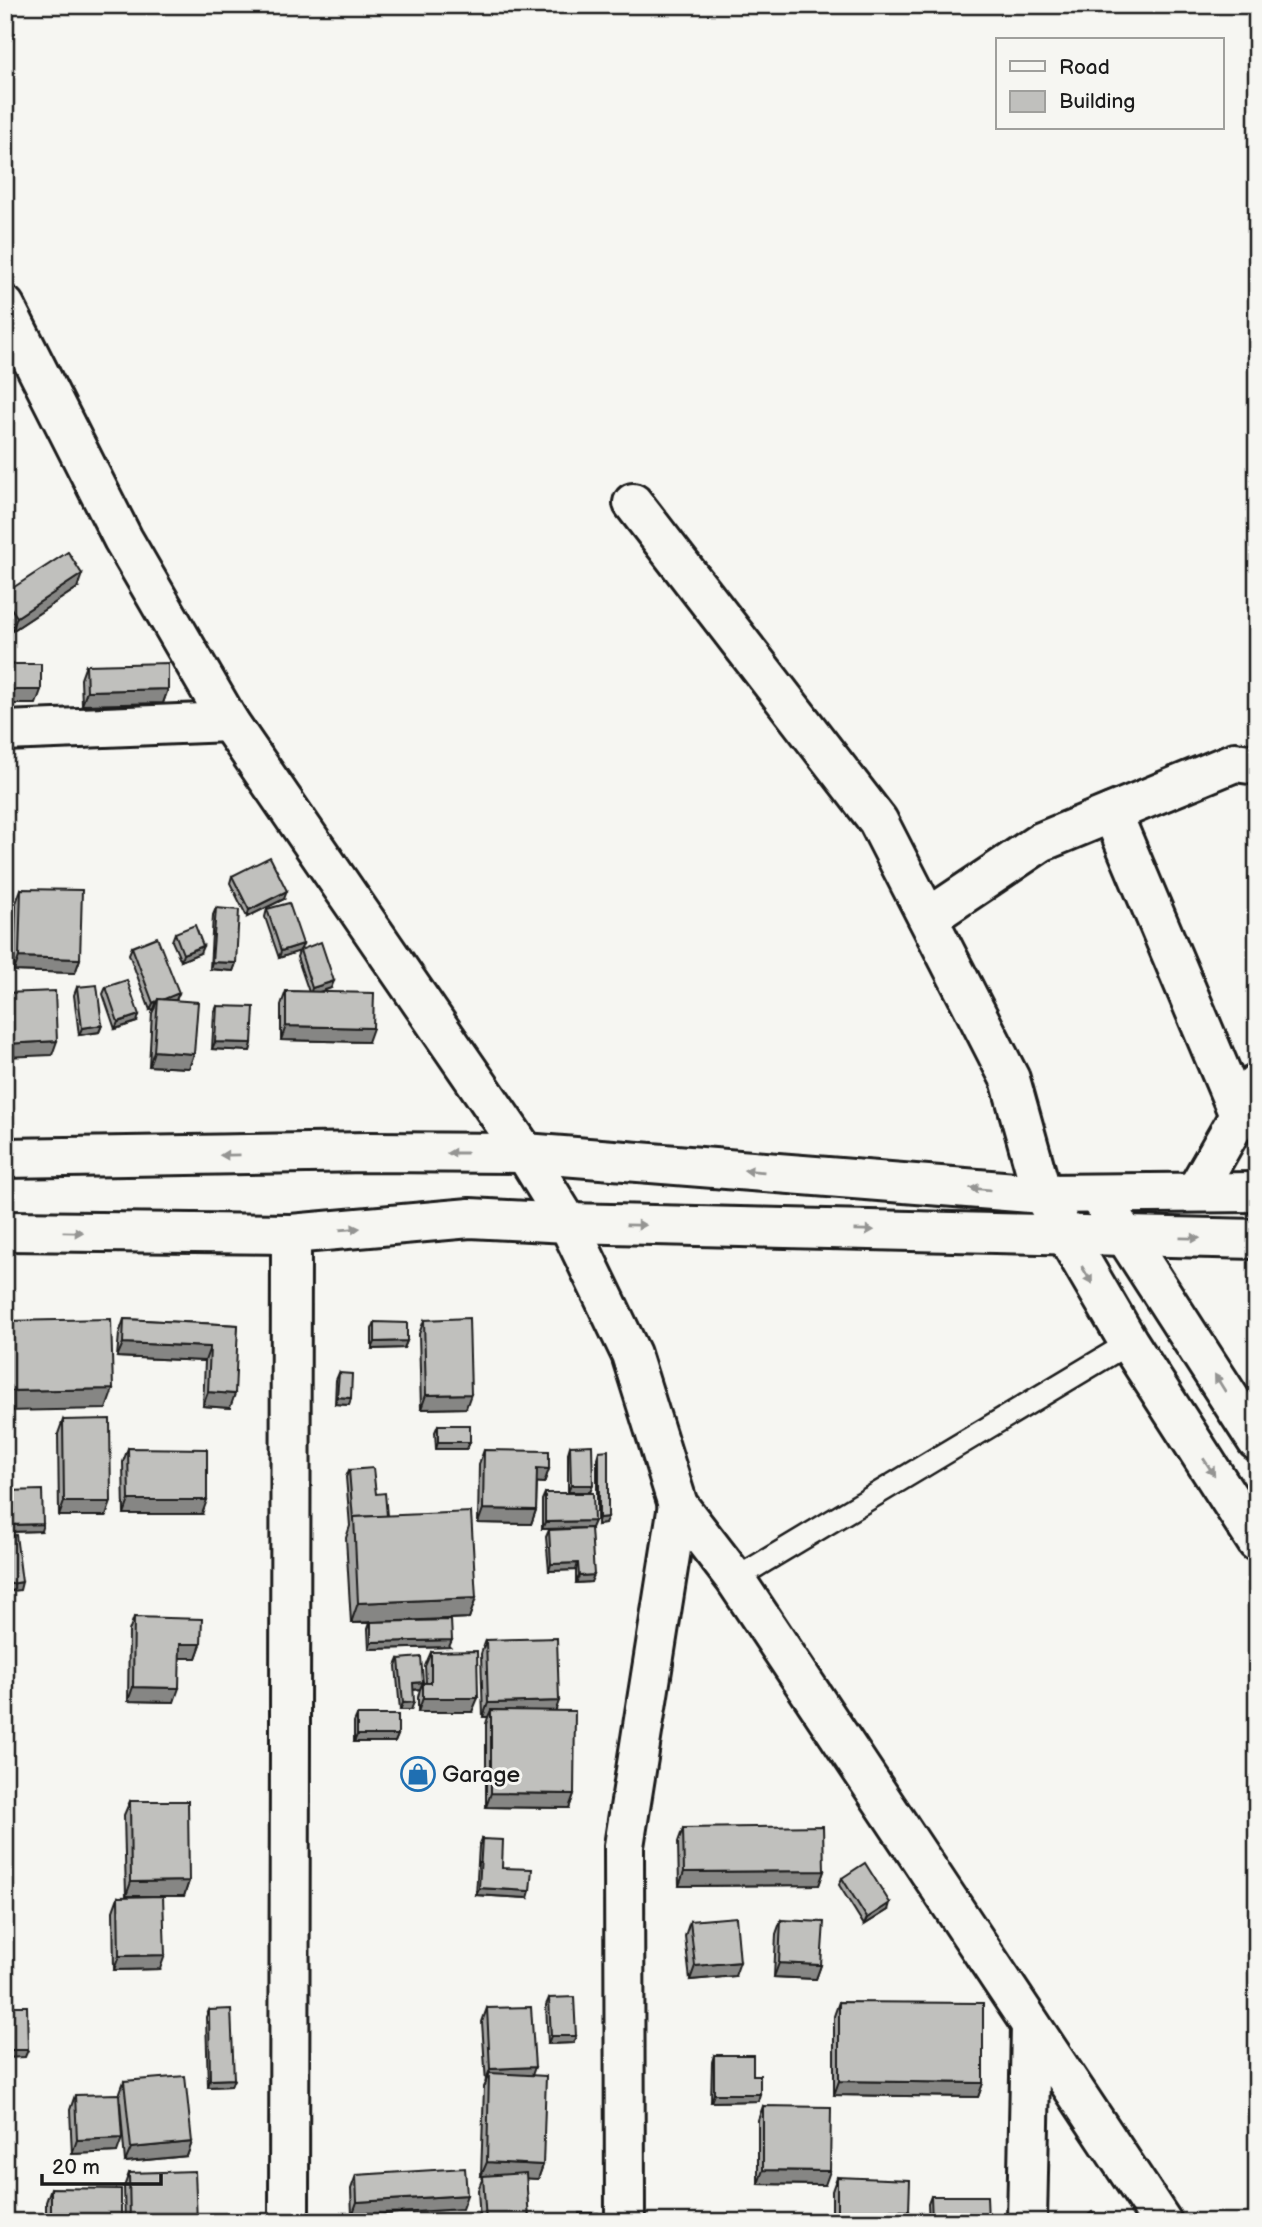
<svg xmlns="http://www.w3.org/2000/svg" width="1262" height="2227" font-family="'Balsamiq Sans',sans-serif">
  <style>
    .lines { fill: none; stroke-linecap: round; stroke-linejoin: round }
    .service-casing { stroke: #1c1c1c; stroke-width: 26 }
    .minor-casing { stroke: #1c1c1c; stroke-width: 44 }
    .secondary-casing { stroke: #1c1c1c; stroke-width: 44 }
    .service { stroke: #f6f6f2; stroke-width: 21 }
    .minor { stroke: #f6f6f2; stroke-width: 38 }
    .secondary { stroke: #f6f6f2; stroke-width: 38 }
    .wall { fill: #a5a5a3; stroke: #1c1c1c; stroke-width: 2 }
    .shaded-wall { fill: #868684; stroke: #1c1c1c; stroke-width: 2 }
    .building { fill: #c0c0bd; stroke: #1c1c1c; stroke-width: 2 }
    .oneway { fill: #949492 }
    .labels { text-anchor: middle; stroke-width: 6; stroke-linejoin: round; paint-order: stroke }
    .poi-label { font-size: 23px; fill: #1c1c1c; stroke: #f6f6f2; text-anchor: start }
  </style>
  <rect width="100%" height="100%" fill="#f6f6f2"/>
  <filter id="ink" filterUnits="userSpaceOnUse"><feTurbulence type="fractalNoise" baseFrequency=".0143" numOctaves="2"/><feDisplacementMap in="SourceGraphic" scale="14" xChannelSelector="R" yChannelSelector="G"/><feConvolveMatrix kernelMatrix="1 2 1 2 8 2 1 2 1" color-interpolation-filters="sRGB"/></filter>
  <g filter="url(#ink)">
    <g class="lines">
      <g class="service-casing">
        <polyline id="service" points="735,1579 1129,1343"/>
      </g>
      <g class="minor-casing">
        <g id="minor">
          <polyline points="5,306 123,539 229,722 525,1153 568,1223 631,1354 678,1505 735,1579 1162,2222"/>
          <polyline points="633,503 878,821 1010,1079 1042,1194 1129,1343 1257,1542"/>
          <polyline points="5,731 229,722"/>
          <polyline points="1112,813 1239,1115"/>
          <polyline points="928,918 1041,842 1235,762 1257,765"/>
          <polyline points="1196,1191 1257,1084"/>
          <polyline points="1098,1194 1257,1441"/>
          <polyline points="289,2222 291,1234"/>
          <polyline points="625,2222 624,1846 678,1505"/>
          <polyline points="1027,2222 1031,2027"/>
        </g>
      </g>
      <g class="secondary-casing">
        <g id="secondary">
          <polyline points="5,1158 369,1152 525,1153 1042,1194 1257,1192"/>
          <polyline points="5,1231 291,1234 470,1218 568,1223 1257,1239"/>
        </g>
      </g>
      <use href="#service" class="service"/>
      <use href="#minor" class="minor"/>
      <use href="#secondary" class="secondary"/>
    </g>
    <g class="wall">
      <polygon points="77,588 12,631 5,621 5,593"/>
      <polygon points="86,665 168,689 163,703 82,705 81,679"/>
      <polygon points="232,876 284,899 247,917 230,883"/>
      <polygon points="21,889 80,959 75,973 14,971 16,903"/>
      <polygon points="216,908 236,963 233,971 210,969 213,915"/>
      <polygon points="267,909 331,988 320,992 368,1042 281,1040 281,1005 286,991 309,992 297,957 299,951 279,958 265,917"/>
      <polygon points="175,933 200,953 181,961 172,941"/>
      <polygon points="132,947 179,993 176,1000 194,1054 189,1068 149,1066 152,1013 154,1009 150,1010 129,954"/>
      <polygon points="77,987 102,1025 99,1032 79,1035 74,995"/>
      <polygon points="106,987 137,1022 115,1029 103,994"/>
      <polygon points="217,1006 252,1043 250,1051 212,1049 214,1013"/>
      <polygon points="124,1319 238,1325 230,1408 203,1406 205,1361 117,1357 119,1334"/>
      <polygon points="424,1320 466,1408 421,1409 419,1334"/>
      <polygon points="375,1322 407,1341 404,1348 372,1349 372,1329"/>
      <polygon points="339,1373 351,1398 349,1405 335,1404 336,1380"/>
      <polygon points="63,1420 106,1516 59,1516 58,1434"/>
      <polygon points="438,1425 470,1442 467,1449 436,1449 435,1432"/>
      <polygon points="570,1446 593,1485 590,1492 568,1492 568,1453"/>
      <polygon points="128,1448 202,1514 124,1514 123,1462"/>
      <polygon points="484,1450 549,1469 544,1483 537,1482 536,1510 531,1524 478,1523 479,1464"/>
      <polygon points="599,1451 605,1524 597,1525 597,1458"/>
      <polygon points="349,1470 376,1494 387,1516 476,1598 469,1618 406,1621 449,1647 369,1649 368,1629 370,1623 351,1623 346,1538 350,1526 346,1477"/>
      <polygon points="6,1491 41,1531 5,1532"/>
      <polygon points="545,1493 591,1528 591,1582 576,1583 576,1570 549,1571 546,1537 549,1530 575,1529 542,1529 542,1500"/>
      <polygon points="134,1617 201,1644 196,1658 179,1658 174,1702 128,1701 129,1631"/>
      <polygon points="486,1640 556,1711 574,1794 569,1808 486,1807 486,1724 488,1717 483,1717 481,1654"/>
      <polygon points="431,1652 472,1712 418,1712 418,1697 420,1689 413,1690 411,1710 400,1710 396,1666 399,1659 423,1683 426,1683 425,1666"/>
      <polygon points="357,1715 398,1735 395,1742 354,1742 354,1722"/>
      <polygon points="130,1801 189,1881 184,1896 126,1896 124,1815"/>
      <polygon points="683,1828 824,1871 819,1885 679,1886 678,1842"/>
      <polygon points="482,1839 502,1868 528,1898 476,1895 479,1846"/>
      <polygon points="842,1878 888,1910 864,1925 839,1885"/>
      <polygon points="118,1897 160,1969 114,1970 113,1911"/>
      <polygon points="781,1920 821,1965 816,1979 774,1977 776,1934"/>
      <polygon points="690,1921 735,1976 690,1980 685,1936"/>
      <polygon points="549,1998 576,2036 573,2043 548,2044 546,2005"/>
      <polygon points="839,2002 983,2083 978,2097 834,2095 834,2016"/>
      <polygon points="487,2008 532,2075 543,2165 538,2179 526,2178 529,2222 480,2222 478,2190 483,2177 481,2176 484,2087 486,2083 482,2022"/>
      <polygon points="209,2010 234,2079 231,2086 208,2087 206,2017"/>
      <polygon points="714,2055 753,2075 758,2101 711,2102 712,2062"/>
      <polygon points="124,2081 192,2142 187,2156 125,2162 120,2101 117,2152 72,2154 70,2110 75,2095 119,2095"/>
      <polygon points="763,2106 825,2185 758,2184 758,2120"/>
      <polygon points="129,2173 197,2222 125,2222 124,2187"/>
      <polygon points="356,2175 462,2209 352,2216 351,2189"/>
      <polygon points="837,2177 909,2211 906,2222 832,2222 832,2191"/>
      <polygon points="51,2188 121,2222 46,2222 46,2202"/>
      <polygon points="931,2196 988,2222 929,2222 928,2204"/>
    </g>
    <g class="shaded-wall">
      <polygon points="82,574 77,588 12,631 17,617"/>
      <polygon points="168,689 163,703 82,705 87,691"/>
      <polygon points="5,690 41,690 36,704 5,704"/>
      <polygon points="287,891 284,899 247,917 249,910"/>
      <polygon points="303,944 300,951 279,958 281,951"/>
      <polygon points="203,946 200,953 181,961 183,954"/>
      <polygon points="19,957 80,959 75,973 14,971"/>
      <polygon points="212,962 236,963 233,971 210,969"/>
      <polygon points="334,981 331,988 310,995 312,988"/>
      <polygon points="179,993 176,1000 157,1001"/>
      <polygon points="157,1001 154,1009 150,1010 153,1003"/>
      <polygon points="139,1015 137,1022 115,1029 118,1022"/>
      <polygon points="102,1025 99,1032 79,1035 82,1028"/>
      <polygon points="286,1026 373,1028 368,1042 281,1040"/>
      <polygon points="57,1041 52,1055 5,1057 5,1044"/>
      <polygon points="215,1042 252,1043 250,1051 212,1049"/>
      <polygon points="154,1051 194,1054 189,1068 149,1066"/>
      <polygon points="407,1341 404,1348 372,1349 375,1342"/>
      <polygon points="123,1343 210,1347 205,1361 117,1357"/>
      <polygon points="113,1389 106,1409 5,1411 5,1391"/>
      <polygon points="208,1392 235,1394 230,1408 203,1406"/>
      <polygon points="471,1394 466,1408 421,1409 426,1395"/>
      <polygon points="337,1397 351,1398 349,1405 335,1404"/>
      <polygon points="438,1442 470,1442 467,1449 436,1449"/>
      <polygon points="537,1468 549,1469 544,1483 532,1482"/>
      <polygon points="571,1485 593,1485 590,1492 568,1492"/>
      <polygon points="129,1500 207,1500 202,1514 124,1514"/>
      <polygon points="64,1502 111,1502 106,1516 59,1516"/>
      <polygon points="483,1509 536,1510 531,1524 478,1523"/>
      <polygon points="608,1517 605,1524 597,1525 599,1518"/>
      <polygon points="594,1521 591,1528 542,1529 545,1522"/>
      <polygon points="43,1524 41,1531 5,1532 7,1525"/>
      <polygon points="578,1563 576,1570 549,1571 551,1564"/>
      <polygon points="594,1575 591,1582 576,1583 579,1576"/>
      <polygon points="22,1582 20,1590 5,1592 5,1585"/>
      <polygon points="476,1598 469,1618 351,1623 358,1603"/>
      <polygon points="452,1640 449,1647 369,1649 371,1642"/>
      <polygon points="180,1644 201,1644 196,1658 175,1658"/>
      <polygon points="423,1682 420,1689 410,1690 413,1683"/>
      <polygon points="133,1687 179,1688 174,1702 128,1701"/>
      <polygon points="423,1698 478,1698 472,1712 418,1712"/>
      <polygon points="559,1701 554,1715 491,1710 488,1717 483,1717 488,1703"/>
      <polygon points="414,1702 411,1710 400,1710 403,1703"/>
      <polygon points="357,1735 398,1735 395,1742 354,1742"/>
      <polygon points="491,1793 574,1794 569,1808 486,1807"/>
      <polygon points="824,1871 819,1885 679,1886 684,1872"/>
      <polygon points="189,1881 184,1896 126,1896 131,1882"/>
      <polygon points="479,1888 530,1891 528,1898 476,1895"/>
      <polygon points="890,1903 888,1910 864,1925 867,1918"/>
      <polygon points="165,1955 160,1969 114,1970 119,1956"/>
      <polygon points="740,1962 735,1976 690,1980 695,1966"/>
      <polygon points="779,1963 821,1965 816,1979 774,1977"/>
      <polygon points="551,2036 576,2036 573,2043 548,2044"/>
      <polygon points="5,2050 28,2050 25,2057 5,2058"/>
      <polygon points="535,2067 530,2081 489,2073 485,2083 490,2069"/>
      <polygon points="234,2079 231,2086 208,2087 210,2080"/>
      <polygon points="839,2081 983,2083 978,2097 834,2095"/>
      <polygon points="714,2094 760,2094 758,2101 711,2102"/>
      <polygon points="122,2138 117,2152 72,2154 77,2140"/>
      <polygon points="192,2142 187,2156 125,2162 131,2148"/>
      <polygon points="487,2162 543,2165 538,2179 481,2176"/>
      <polygon points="763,2170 830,2171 825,2185 758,2184"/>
      <polygon points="467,2195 462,2209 352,2216 357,2202"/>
      <polygon points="866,2210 909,2211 906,2222 862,2222"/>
    </g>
    <g class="building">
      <polygon points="68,552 82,574 17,617 5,599 5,593"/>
      <polygon points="168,663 168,689 87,691 86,665"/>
      <rect x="5" y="664" width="36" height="26"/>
      <polygon points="270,857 287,891 249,910 232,876"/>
      <polygon points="21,889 82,890 80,959 19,957"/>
      <polygon points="5,892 9,892 7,945 5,945"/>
      <polygon points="289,903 303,944 281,951 267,909"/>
      <polygon points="216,908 239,910 236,963 212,962"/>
      <polygon points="195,925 203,946 183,954 175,933"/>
      <polygon points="157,937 179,993 162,1000 158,999 157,1001 153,1003 132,947"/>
      <polygon points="321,942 334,981 312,988 300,950"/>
      <polygon points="127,980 139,1015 118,1022 106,987"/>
      <polygon points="97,985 102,1025 82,1028 77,987"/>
      <polygon points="55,991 57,1041 5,1044 5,993"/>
      <polygon points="286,991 374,993 373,1028 286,1026"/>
      <polygon points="158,999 198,1002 194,1054 154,1051"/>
      <polygon points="217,1006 254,1007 252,1043 215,1042"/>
      <polygon points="469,1318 471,1394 426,1395 424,1320"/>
      <polygon points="111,1319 113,1389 5,1391 5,1321"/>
      <polygon points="124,1319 238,1325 235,1394 208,1392 210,1347 123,1343"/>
      <polygon points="375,1322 407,1323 407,1341 375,1342"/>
      <polygon points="339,1373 352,1374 351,1398 337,1397"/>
      <polygon points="110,1419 111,1502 64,1502 63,1420"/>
      <rect x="438" y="1425" width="32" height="17"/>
      <polygon points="592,1445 593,1485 571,1485 570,1446"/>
      <polygon points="128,1448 207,1449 207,1500 129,1500"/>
      <polygon points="484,1450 549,1451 549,1469 537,1468 536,1510 483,1509"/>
      <polygon points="608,1450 608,1517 599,1518 599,1451"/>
      <polygon points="373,1468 376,1494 385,1493 387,1516 354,1517 353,1519 349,1470"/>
      <polygon points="42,1490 43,1524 7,1525 6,1491"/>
      <polygon points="545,1493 593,1493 594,1521 545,1522"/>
      <polygon points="471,1512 476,1598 358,1603 354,1517"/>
      <polygon points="591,1528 594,1575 579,1576 578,1563 551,1564 549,1530"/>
      <polygon points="16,1535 22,1582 5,1585 5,1537"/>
      <polygon points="134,1617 202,1619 201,1644 180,1644 179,1688 133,1687"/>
      <polygon points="451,1620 452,1640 371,1642 371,1622"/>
      <polygon points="557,1638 559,1701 488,1703 486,1640"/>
      <polygon points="477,1651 478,1698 423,1698 423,1683 431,1683 431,1652"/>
      <polygon points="421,1657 423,1682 413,1683 414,1702 403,1703 399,1659"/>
      <polygon points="491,1710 575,1711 574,1794 491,1793"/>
      <rect x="357" y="1715" width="41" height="20"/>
      <polygon points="130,1801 188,1801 189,1881 131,1882"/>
      <polygon points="823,1826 824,1871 684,1872 683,1828"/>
      <polygon points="482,1839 503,1840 502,1868 532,1869 530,1891 479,1888"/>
      <polygon points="865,1863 890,1903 867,1918 842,1878"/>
      <polygon points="163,1896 165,1955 119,1956 118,1897"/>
      <polygon points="736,1917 740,1962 695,1966 690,1921"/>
      <polygon points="781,1920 824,1922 821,1965 779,1963"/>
      <polygon points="574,1997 576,2036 551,2036 549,1998"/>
      <polygon points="839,2002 983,2003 983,2083 839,2081"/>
      <polygon points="5,2006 27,2006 28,2050 5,2050"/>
      <polygon points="531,2007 535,2067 490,2069 487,2008"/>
      <polygon points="231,2009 234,2079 210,2080 209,2010"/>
      <polygon points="714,2055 753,2055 753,2075 760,2075 760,2094 714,2094"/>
      <polygon points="489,2073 546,2076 543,2165 487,2162"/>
      <polygon points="185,2076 192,2142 131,2148 124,2081"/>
      <polygon points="119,2094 122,2138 77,2140 75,2095"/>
      <polygon points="763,2106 831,2107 830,2171 763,2170"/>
      <polygon points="465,2168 467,2195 357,2202 356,2175"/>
      <polygon points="195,2171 197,2222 130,2222 129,2173"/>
      <polygon points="526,2173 529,2222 486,2222 483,2176"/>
      <polygon points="837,2177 910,2180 909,2211 866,2210 866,2222 837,2222"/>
      <polygon points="51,2188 121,2189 121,2222 51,2222"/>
      <polygon points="931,2196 987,2196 988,2222 932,2222"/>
      <polygon points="1092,2212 1099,2222 1079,2222"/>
      <polygon points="579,2213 598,2213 599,2222 579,2222"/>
      <polygon points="477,2218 477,2222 452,2222 452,2220"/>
    </g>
    <defs><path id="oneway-solid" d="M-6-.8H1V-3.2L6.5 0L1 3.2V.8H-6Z" transform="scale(1.75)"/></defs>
    <g class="oneway">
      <use href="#oneway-solid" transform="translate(457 1153) rotate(-180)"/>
      <use href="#oneway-solid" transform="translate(230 1155) rotate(179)"/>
      <use href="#oneway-solid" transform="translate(754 1171) rotate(-175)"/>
      <use href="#oneway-solid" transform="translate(980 1189) rotate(-175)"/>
      <use href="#oneway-solid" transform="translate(636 1225) rotate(1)"/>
      <use href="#oneway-solid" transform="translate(350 1229) rotate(-5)"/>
      <use href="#oneway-solid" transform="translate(864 1230) rotate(1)"/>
      <use href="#oneway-solid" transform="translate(73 1232) rotate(1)"/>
      <use href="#oneway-solid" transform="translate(1190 1238) rotate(1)"/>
      <use href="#oneway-solid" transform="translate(1087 1275) rotate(59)"/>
      <use href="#oneway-solid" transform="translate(1220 1383) rotate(-122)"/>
      <use href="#oneway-solid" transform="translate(1209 1467) rotate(57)"/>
    </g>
  </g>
  <defs>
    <g id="shop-ring" transform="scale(1.75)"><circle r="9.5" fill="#f6f6f2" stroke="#1f6fb2" stroke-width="1.5"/><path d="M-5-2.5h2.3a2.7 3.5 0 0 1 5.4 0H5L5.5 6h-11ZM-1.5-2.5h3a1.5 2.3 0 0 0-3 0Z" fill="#1f6fb2"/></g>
  </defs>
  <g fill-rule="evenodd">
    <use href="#shop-ring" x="418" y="1774"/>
  </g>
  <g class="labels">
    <g class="poi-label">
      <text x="442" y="1782">Garage</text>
    </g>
  </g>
  <rect width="1262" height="2227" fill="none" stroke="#f6f6f2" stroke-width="28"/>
  <rect x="14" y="14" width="1234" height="2199" fill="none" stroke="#1c1c1c" stroke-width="2.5" filter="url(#ink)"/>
  <rect x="996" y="38" width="228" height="91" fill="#f6f6f2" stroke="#9f9f9c" stroke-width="2"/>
  <rect x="1010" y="61" width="35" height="10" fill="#f6f6f2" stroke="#9f9f9c" stroke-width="2"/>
  <text x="1059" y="74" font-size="21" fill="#1c1c1c">Road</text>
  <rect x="1010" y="91" width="35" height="21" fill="#c0c0bd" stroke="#9f9f9c" stroke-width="2"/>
  <text x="1059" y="108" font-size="21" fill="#1c1c1c">Building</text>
  <path d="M42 2174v10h119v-10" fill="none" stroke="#1c1c1c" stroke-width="3.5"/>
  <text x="52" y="2174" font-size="21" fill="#1c1c1c" stroke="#f6f6f2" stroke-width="5" paint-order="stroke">20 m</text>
</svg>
